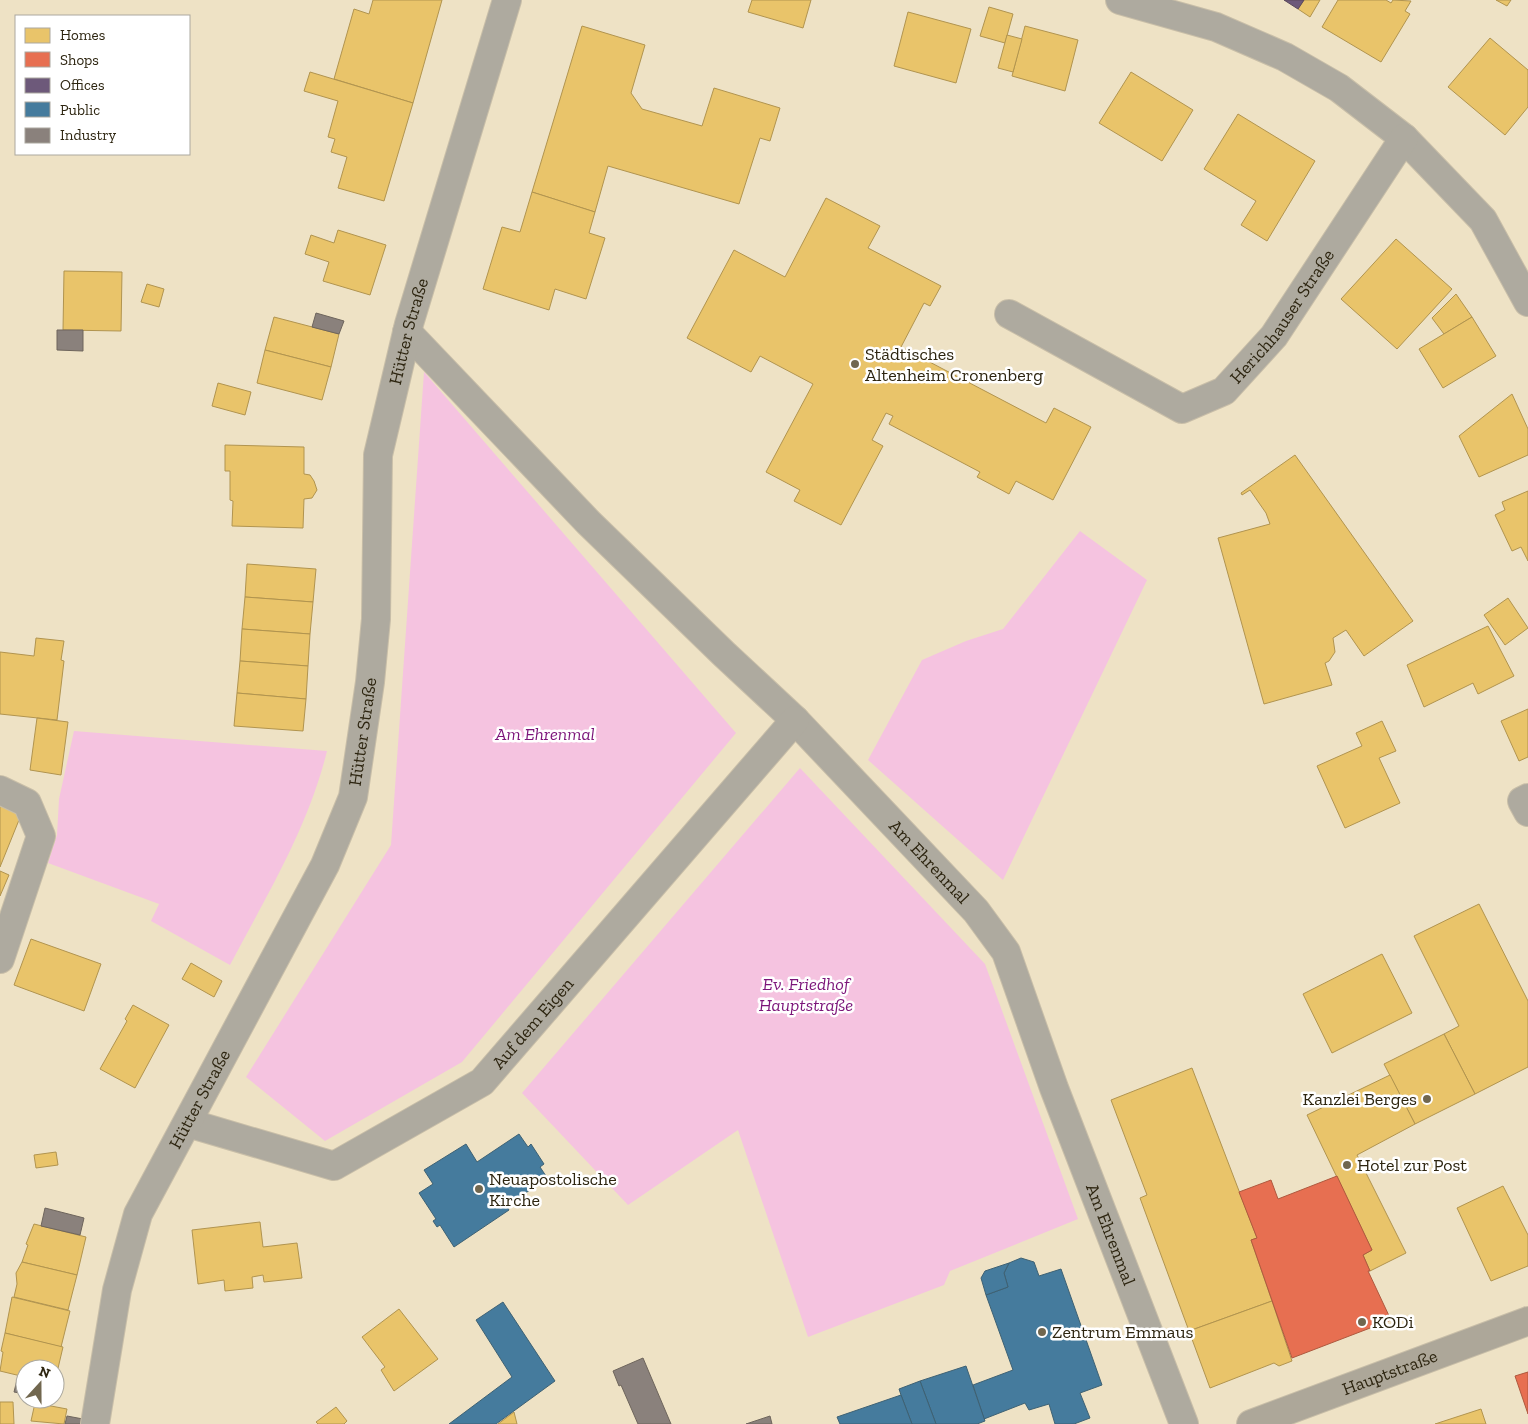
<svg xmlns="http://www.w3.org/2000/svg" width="1528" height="1424" font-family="'Zilla Slab',serif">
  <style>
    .green { fill: #f5c3e0 }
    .homes { fill: #e9c46a; stroke: #b1944f }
    .shops { fill: #e76f51; stroke: #af593e }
    .offices { fill: #6d597a; stroke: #5a495a }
    .public { fill: #457b9d; stroke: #3e6173 }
    .industry { fill: #8a817c; stroke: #6e655c }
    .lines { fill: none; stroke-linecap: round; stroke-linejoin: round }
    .street-casing { stroke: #c8bea8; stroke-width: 30 }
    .secondary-casing { stroke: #c8bea8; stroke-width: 30 }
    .street { stroke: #aeaa9f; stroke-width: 28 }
    .secondary { stroke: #ada799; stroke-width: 28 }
    .poi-dot { fill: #71674f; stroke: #fff; stroke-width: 2 }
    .labels { text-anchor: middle; stroke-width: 5; stroke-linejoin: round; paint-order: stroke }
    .street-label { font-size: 18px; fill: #2d2510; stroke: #fff }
    .poi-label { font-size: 18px; fill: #2d2510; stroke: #fff; text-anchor: start }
    .park-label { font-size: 18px; font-style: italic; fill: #7b1479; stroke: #fff }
  </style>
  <rect width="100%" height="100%" fill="#eee2c5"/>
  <g class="green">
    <polygon points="424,372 736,733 462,1062 325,1141 246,1077 391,845"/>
    <polygon points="1080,531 1147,580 1003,880 868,760 922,660 966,641 1003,629"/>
    <path d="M 74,731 L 327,751 C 308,828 267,895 230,965 L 151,921 L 159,904 L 48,863 L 57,835 L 59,799 Z"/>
    <polygon points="800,768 985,964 1078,1219 950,1271 944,1285 808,1337 738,1130 628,1205 522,1093"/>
  </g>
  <g class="homes">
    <polygon points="373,0 442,0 413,103 334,79 354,9 369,14"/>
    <polygon points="752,0 811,0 803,28 748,12"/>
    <polygon points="1304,0 1320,0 1310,17 1298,9"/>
    <polygon points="1338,0 1386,0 1391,3 1393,0 1411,1 1405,11 1410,14 1381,62 1322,27"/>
    <polygon points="1496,0 1511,0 1507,6"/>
    <polygon points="989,7 1013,14 1005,43 980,36"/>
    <polygon points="908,12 971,29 956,83 894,66"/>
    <polygon points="582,26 645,45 631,93 642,109 702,126 714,88 780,108 770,141 760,138 739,204 608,166 595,212 532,192"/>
    <polygon points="1025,26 1078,40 1065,91 1012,76"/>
    <polygon points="1007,35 1022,39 1013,72 998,68"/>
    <polygon points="1490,38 1528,70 1528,107 1505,135 1448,87"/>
    <polygon points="310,72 413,103 384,201 338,188 347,157 331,152 335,139 328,137 338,101 304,91"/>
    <polygon points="1131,72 1193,110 1162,161 1099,123"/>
    <polygon points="1238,114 1315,161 1267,241 1241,225 1256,201 1204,169"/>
    <polygon points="532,192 595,212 589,233 605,238 586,299 555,289 549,310 483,289 502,227 520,232"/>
    <polygon points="826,198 880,226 868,248 941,286 930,306 924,303 901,347 1046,423 1054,408 1091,427 1053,500 1016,481 1009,494 977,477 980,472 889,424 893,416 886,413 872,440 883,446 841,525 794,501 800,490 766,472 813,384 760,356 751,372 687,338 734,250 785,277"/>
    <polygon points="338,230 386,245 370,295 323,281 329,262 305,254 311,235 334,243"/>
    <polygon points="1396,239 1452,289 1397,349 1341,299"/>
    <polygon points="64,271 122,272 121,331 63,330"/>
    <polygon points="147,284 164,289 159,307 141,302"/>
    <polygon points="1456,294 1472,317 1444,334 1432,318"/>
    <polygon points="274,317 339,334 331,367 265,350"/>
    <polygon points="1472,317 1496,356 1443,388 1419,349"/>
    <polygon points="265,350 331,367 322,400 257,383"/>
    <polygon points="218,383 251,392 245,415 212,406"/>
    <polygon points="1512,394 1528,429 1528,455 1479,477 1459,436"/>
    <polygon points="225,445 304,447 304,474 310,475 314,481 317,490 312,498 304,499 303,528 232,526 233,501 230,500 230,471 225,471"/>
    <polygon points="1295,455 1413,621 1364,656 1346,630 1333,638 1335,652 1329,661 1325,663 1332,685 1264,704 1218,538 1270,524 1266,513 1250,490 1242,495 1241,493"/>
    <polygon points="1528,491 1528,561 1521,547 1512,551 1495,515 1505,510 1502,502"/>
    <polygon points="247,564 316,569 313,602 245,597"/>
    <polygon points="245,597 313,602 310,634 242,629"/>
    <polygon points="1508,598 1528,628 1505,645 1484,615"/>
    <polygon points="1488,626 1514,676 1478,694 1473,683 1424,707 1407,665"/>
    <polygon points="242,629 310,634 308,666 240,661"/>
    <polygon points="36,638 64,641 61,660 64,661 57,720 0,714 0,652 34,656"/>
    <polygon points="240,661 308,666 306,699 237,693"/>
    <polygon points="237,693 306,699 303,731 234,726"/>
    <polygon points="1528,709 1528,757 1519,761 1501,721"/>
    <polygon points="37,718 68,722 61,775 30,770"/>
    <polygon points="1382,721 1396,751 1379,758 1400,803 1345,828 1317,766 1362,746 1356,733"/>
    <polygon points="0,804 21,815 0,867"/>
    <polygon points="0,871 9,875 0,896"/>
    <polygon points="1479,904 1528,1001 1528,1067 1475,1094 1444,1034 1459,1026 1414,936"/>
    <polygon points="31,939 101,964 84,1011 14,985"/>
    <polygon points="1382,954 1412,1013 1332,1053 1303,994"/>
    <polygon points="191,963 222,981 214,997 182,979"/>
    <polygon points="133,1005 169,1025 135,1088 100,1069 127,1021 125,1019"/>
    <polygon points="1444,1034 1475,1094 1415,1124 1384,1064"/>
    <polygon points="1192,1068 1257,1238 1251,1240 1272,1301 1189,1331 1140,1198 1147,1195 1111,1100"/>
    <polygon points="1390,1075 1415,1124 1357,1155 1406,1253 1370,1271 1363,1255 1372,1250 1307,1115"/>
    <polygon points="56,1152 58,1165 36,1168 34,1155"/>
    <polygon points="1503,1186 1528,1235 1528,1266 1491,1281 1457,1208"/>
    <polygon points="260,1222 263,1247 297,1243 302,1278 264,1282 263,1275 252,1277 253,1288 225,1291 224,1280 198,1284 192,1230"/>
    <polygon points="34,1224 86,1237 77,1275 22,1262 28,1245 26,1244"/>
    <polygon points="22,1262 77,1275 68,1310 14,1297 17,1284 16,1273"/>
    <polygon points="12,1297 70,1311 61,1347 5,1333"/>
    <polygon points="1272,1301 1292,1361 1279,1366 1274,1363 1210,1388 1189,1331"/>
    <polygon points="399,1309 438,1359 394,1391 381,1370 385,1367 362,1337"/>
    <polygon points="5,1333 63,1347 55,1381 55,1369 25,1369 25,1377 0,1371 3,1352 1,1351"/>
    <polygon points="0,1402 13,1402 14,1424 0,1424"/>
    <polygon points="35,1403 67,1409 64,1424 31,1421"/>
    <polygon points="336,1407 347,1421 344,1424 318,1424 316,1422"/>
    <polygon points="1481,1409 1486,1424 1435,1424"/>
    <polygon points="514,1412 517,1424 498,1424"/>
  </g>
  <g class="shops">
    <polygon points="1337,1176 1372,1250 1363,1255 1370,1271 1368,1271 1391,1320 1292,1358 1251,1240 1257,1238 1239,1192 1271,1180 1278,1199"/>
    <polygon points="1528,1372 1528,1414 1515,1376"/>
  </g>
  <polygon class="offices" points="1284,0 1304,0 1298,9"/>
  <g class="public">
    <polygon points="519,1134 528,1147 531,1144 544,1164 540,1167 548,1179 506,1205 509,1210 454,1247 440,1225 437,1227 433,1221 436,1219 419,1193 433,1184 424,1170 466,1144 477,1162"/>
    <polygon points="1021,1258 1034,1262 1039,1276 1061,1269 1102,1385 1080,1393 1090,1418 1074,1424 1055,1424 1049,1404 1029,1410 1025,1403 984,1419 973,1385 1013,1370 986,1295 1008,1287 1004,1273 1009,1263"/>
    <polygon points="1009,1263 1004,1273 1008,1287 986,1295 981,1278 985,1271"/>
    <polygon points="503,1302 555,1381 496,1424 449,1424 512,1377 476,1320"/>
    <polygon points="966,1366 985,1421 977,1424 936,1424 920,1381"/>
    <polygon points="920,1381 936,1424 912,1424 901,1395 899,1389"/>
    <polygon points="901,1395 912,1424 840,1424 837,1417"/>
  </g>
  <g class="industry">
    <polygon points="316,313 344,321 339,334 312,327"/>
    <polygon points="57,330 83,330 83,351 57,350"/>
    <polygon points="45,1208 84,1218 80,1235 41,1226"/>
    <polygon points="643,1358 671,1424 638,1424 621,1385 619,1386 613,1371"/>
    <polygon points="18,1376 25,1377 25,1394 14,1392"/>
    <polygon points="67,1416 83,1419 82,1424 65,1424"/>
    <polygon points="770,1416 772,1424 746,1424"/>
  </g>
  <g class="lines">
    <g class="street-casing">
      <g id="street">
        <polyline points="1120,0 1216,27 1285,57 1339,88 1404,138 1483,220 1528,302"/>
        <path id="s1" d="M 1009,314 L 1182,409 L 1224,391 L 1274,336 L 1404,138"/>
        <path id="s2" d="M 407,332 L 588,522 L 724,654 L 795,720 L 976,911 L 1006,952 L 1054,1088 L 1184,1424"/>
        <polyline points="0,790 27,803 41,836 0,959"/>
        <polyline points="1528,798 1522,801 1528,812"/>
        <path id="s3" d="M 188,1123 L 334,1166 L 482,1082 L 795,720"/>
        <path id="s4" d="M 95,1424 L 117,1290 L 138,1214 L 325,865 L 353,797 L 370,682 L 376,619 L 378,455 L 409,324 L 507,0"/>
      </g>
    </g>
    <g class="secondary-casing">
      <g id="secondary">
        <path id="s5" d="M 1251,1424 L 1528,1321"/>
      </g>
    </g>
    <use href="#street" class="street"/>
    <use href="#secondary" class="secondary"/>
  </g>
  <g class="poi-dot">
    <circle cx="855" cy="364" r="5"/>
    <circle cx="1427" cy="1099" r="5"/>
    <circle cx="1347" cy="1165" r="5"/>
    <circle cx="479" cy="1189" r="5"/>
    <circle cx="1362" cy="1322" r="5"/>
    <circle cx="1042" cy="1332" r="5"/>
  </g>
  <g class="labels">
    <g class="street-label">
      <text dy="6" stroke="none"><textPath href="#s1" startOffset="338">Herichhauser Straße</textPath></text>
      <text dy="6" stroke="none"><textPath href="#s4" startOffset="1155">Hütter Straße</textPath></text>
      <text dy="6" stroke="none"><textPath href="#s4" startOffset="750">Hütter Straße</textPath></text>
      <text dy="6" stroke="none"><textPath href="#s2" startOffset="744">Am Ehrenmal</textPath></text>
      <text dy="6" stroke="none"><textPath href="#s3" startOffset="400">Auf dem Eigen</textPath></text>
      <text dy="6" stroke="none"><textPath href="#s4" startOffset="345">Hütter Straße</textPath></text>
      <text dy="6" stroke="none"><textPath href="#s2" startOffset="1164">Am Ehrenmal</textPath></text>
      <text dy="6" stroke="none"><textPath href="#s5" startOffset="148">Hauptstraße</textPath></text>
    </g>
    <g class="poi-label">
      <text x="865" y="360">Städtisches<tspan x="865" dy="21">Altenheim Cronenberg</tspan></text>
      <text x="1417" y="1105" text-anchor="end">Kanzlei Berges</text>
      <text x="1357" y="1171">Hotel zur Post</text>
      <text x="489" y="1185">Neuapostolische<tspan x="489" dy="21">Kirche</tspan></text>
      <text x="1372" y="1328">KODi</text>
      <text x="1052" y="1338">Zentrum Emmaus</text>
    </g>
    <g class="park-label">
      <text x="545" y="740">Am Ehrenmal</text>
      <text x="806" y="990">Ev. Friedhof<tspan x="806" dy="21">Hauptstraße</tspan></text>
    </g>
  </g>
  <rect x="15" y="15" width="175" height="140" fill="#ffffff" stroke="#aba89f"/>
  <rect x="25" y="28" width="25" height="15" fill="#e9c46a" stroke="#aba89f"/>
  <text x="60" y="40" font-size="15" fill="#2d2510">Homes</text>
  <rect x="25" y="52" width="25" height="15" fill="#e76f51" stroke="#aba89f"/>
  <text x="60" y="65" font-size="15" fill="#2d2510">Shops</text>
  <rect x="25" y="78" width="25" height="15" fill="#6d597a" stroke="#aba89f"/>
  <text x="60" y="90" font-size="15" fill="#2d2510">Offices</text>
  <rect x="25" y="102" width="25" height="15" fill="#457b9d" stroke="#aba89f"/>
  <text x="60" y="115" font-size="15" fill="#2d2510">Public</text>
  <rect x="25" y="128" width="25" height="15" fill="#8a817c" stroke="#aba89f"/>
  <text x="60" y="140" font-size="15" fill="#2d2510">Industry</text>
  <g transform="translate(40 1384) rotate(21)"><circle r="24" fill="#ffffff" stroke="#aba89f"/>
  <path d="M0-4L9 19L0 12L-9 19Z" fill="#71674f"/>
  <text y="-8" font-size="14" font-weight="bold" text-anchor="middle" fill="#2d2510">N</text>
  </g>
</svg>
